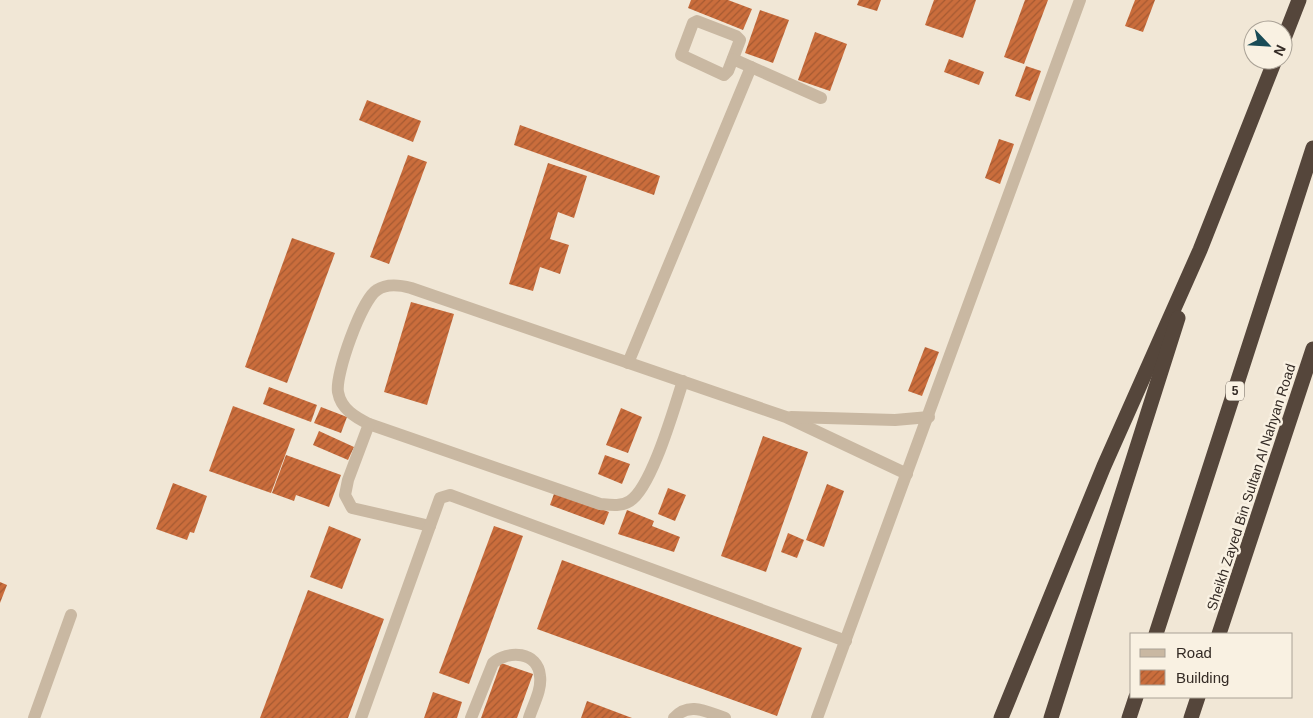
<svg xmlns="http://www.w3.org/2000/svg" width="1313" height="718" font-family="Arial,sans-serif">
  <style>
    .building { fill: url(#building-hatch) }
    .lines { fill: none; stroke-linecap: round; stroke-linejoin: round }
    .lane { stroke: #c9b8a2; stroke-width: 12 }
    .street { stroke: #c9b8a2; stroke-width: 12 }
    .highway { stroke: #55463b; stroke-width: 15 }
    .labels { text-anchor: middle; stroke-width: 5; stroke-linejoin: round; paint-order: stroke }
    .shield { fill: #f9f1e2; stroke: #6f665e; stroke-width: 1 }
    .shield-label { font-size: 12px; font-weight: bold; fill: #342b25 }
    .street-label { font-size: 14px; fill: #342b25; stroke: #f9f1e2 }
  </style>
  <defs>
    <pattern id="building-hatch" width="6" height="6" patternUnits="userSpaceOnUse" patternTransform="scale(1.25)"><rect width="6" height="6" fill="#ca6d3c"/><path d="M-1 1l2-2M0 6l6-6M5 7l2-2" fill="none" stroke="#a55a32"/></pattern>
  </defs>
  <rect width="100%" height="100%" fill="#f1e7d6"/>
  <g class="building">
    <polygon points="691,0 728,0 752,9 743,30 688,8"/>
    <polygon points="859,0 881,0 877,11 857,5"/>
    <polygon points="934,0 976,0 963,38 925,25"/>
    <polygon points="1025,0 1048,0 1024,64 1004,57"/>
    <polygon points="1135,0 1155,0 1143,32 1125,26"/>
    <polygon points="760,10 789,20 773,63 745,53"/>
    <polygon points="815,32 847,44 830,91 798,80"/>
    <polygon points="949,59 984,72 979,85 944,72"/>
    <polygon points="1026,66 1041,71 1030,101 1015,96"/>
    <polygon points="367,100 421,121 413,142 359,120"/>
    <polygon points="520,125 660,176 654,195 514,145"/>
    <polygon points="999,139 1014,144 1000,184 985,178"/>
    <polygon points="408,155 427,162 389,264 370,257"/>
    <polygon points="548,163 587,176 574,218 558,212 550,239 569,245 560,274 540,267 533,291 509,284"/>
    <polygon points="292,238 335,253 287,383 245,367"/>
    <polygon points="411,302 454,314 427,405 384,392"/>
    <polygon points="925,347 939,352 922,396 908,391"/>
    <polygon points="269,387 317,405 311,422 263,404"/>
    <polygon points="233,406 295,429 271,493 209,471"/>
    <polygon points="321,407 347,417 341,433 314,423"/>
    <polygon points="621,408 642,417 628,453 606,445"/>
    <polygon points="319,431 354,447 348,460 313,445"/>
    <polygon points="763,436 808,452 766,572 721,556"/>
    <polygon points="286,455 341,475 329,507 296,495 294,501 272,493"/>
    <polygon points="605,455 630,464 622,484 598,474"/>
    <polygon points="173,483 207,496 194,533 190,532 187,540 156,529"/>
    <polygon points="827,484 844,491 824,547 806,540"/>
    <polygon points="668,488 686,495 675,521 658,514"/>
    <polygon points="555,491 609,512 604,525 550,505"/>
    <polygon points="627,510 654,521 652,526 680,537 674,552 618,534"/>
    <polygon points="329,526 361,539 342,589 310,577"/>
    <polygon points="494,526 523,536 469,684 439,673"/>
    <polygon points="788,533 804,540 797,558 781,552"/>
    <polygon points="562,560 802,648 777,716 537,629"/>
    <polygon points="0,582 7,585 0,603"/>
    <polygon points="308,590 384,619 348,718 260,718"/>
    <polygon points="501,663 533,674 517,718 481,718"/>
    <polygon points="433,692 462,702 457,718 424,718"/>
    <polygon points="587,701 632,718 581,718"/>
  </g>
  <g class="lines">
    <g class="lane">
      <polygon points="697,21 736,36 740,40 728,71 724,75 681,55 693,23"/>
      <polyline points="733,59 821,98"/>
      <polyline points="628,363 751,67"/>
      <path d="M 683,381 C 674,408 652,487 630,501 C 621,507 610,505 600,504 L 369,424 C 355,417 341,409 338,392 C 335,374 362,299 377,290 C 387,283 400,285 411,288 L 786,417 L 907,474"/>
      <polyline points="791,417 895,420 929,417"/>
      <polyline points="369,424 348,480 345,495 352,508 430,526"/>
      <polyline points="34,718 71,615"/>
      <polyline points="361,718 440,498 450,495 846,641"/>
      <path d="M 471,718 L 493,663 C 508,650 538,651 540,676 C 542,690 533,705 529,718"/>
      <path d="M 674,718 C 689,701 707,712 725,718"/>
    </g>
    <polyline class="street" points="817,718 1080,0"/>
    <g class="highway">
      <polyline points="1283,41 1299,0"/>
      <polyline points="1156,634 1313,148"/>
      <polyline points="1219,634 1313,349"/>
      <polyline points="1001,718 1104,466 1200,250 1275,60"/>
      <polyline points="1051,718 1178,318"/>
      <polyline points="1129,718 1136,697"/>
      <polyline points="1191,718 1198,697"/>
    </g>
  </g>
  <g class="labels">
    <rect class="shield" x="1226" y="381.5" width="18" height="19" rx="4"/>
    <g class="shield-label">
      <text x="1235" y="395">5</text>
    </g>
    <g class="street-label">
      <text transform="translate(1251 487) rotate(-72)" y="5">Sheikh Zayed Bin Sultan Al Nahyan Road</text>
    </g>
  </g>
  <rect x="1130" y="633" width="162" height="65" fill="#f9f1e2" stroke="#aaa296"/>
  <rect x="1140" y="649" width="25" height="8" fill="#c9b8a2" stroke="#aaa296"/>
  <text x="1176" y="658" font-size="15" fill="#342b25">Road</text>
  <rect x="1140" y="670" width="25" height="15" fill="url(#building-hatch)" stroke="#aaa296"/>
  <text x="1176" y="683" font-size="15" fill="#342b25">Building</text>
  <g transform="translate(1268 45) rotate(115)"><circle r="24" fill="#f9f1e2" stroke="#aaa296"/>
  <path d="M0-4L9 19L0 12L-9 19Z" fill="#194b56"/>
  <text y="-8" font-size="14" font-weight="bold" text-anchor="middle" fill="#342b25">N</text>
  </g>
</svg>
